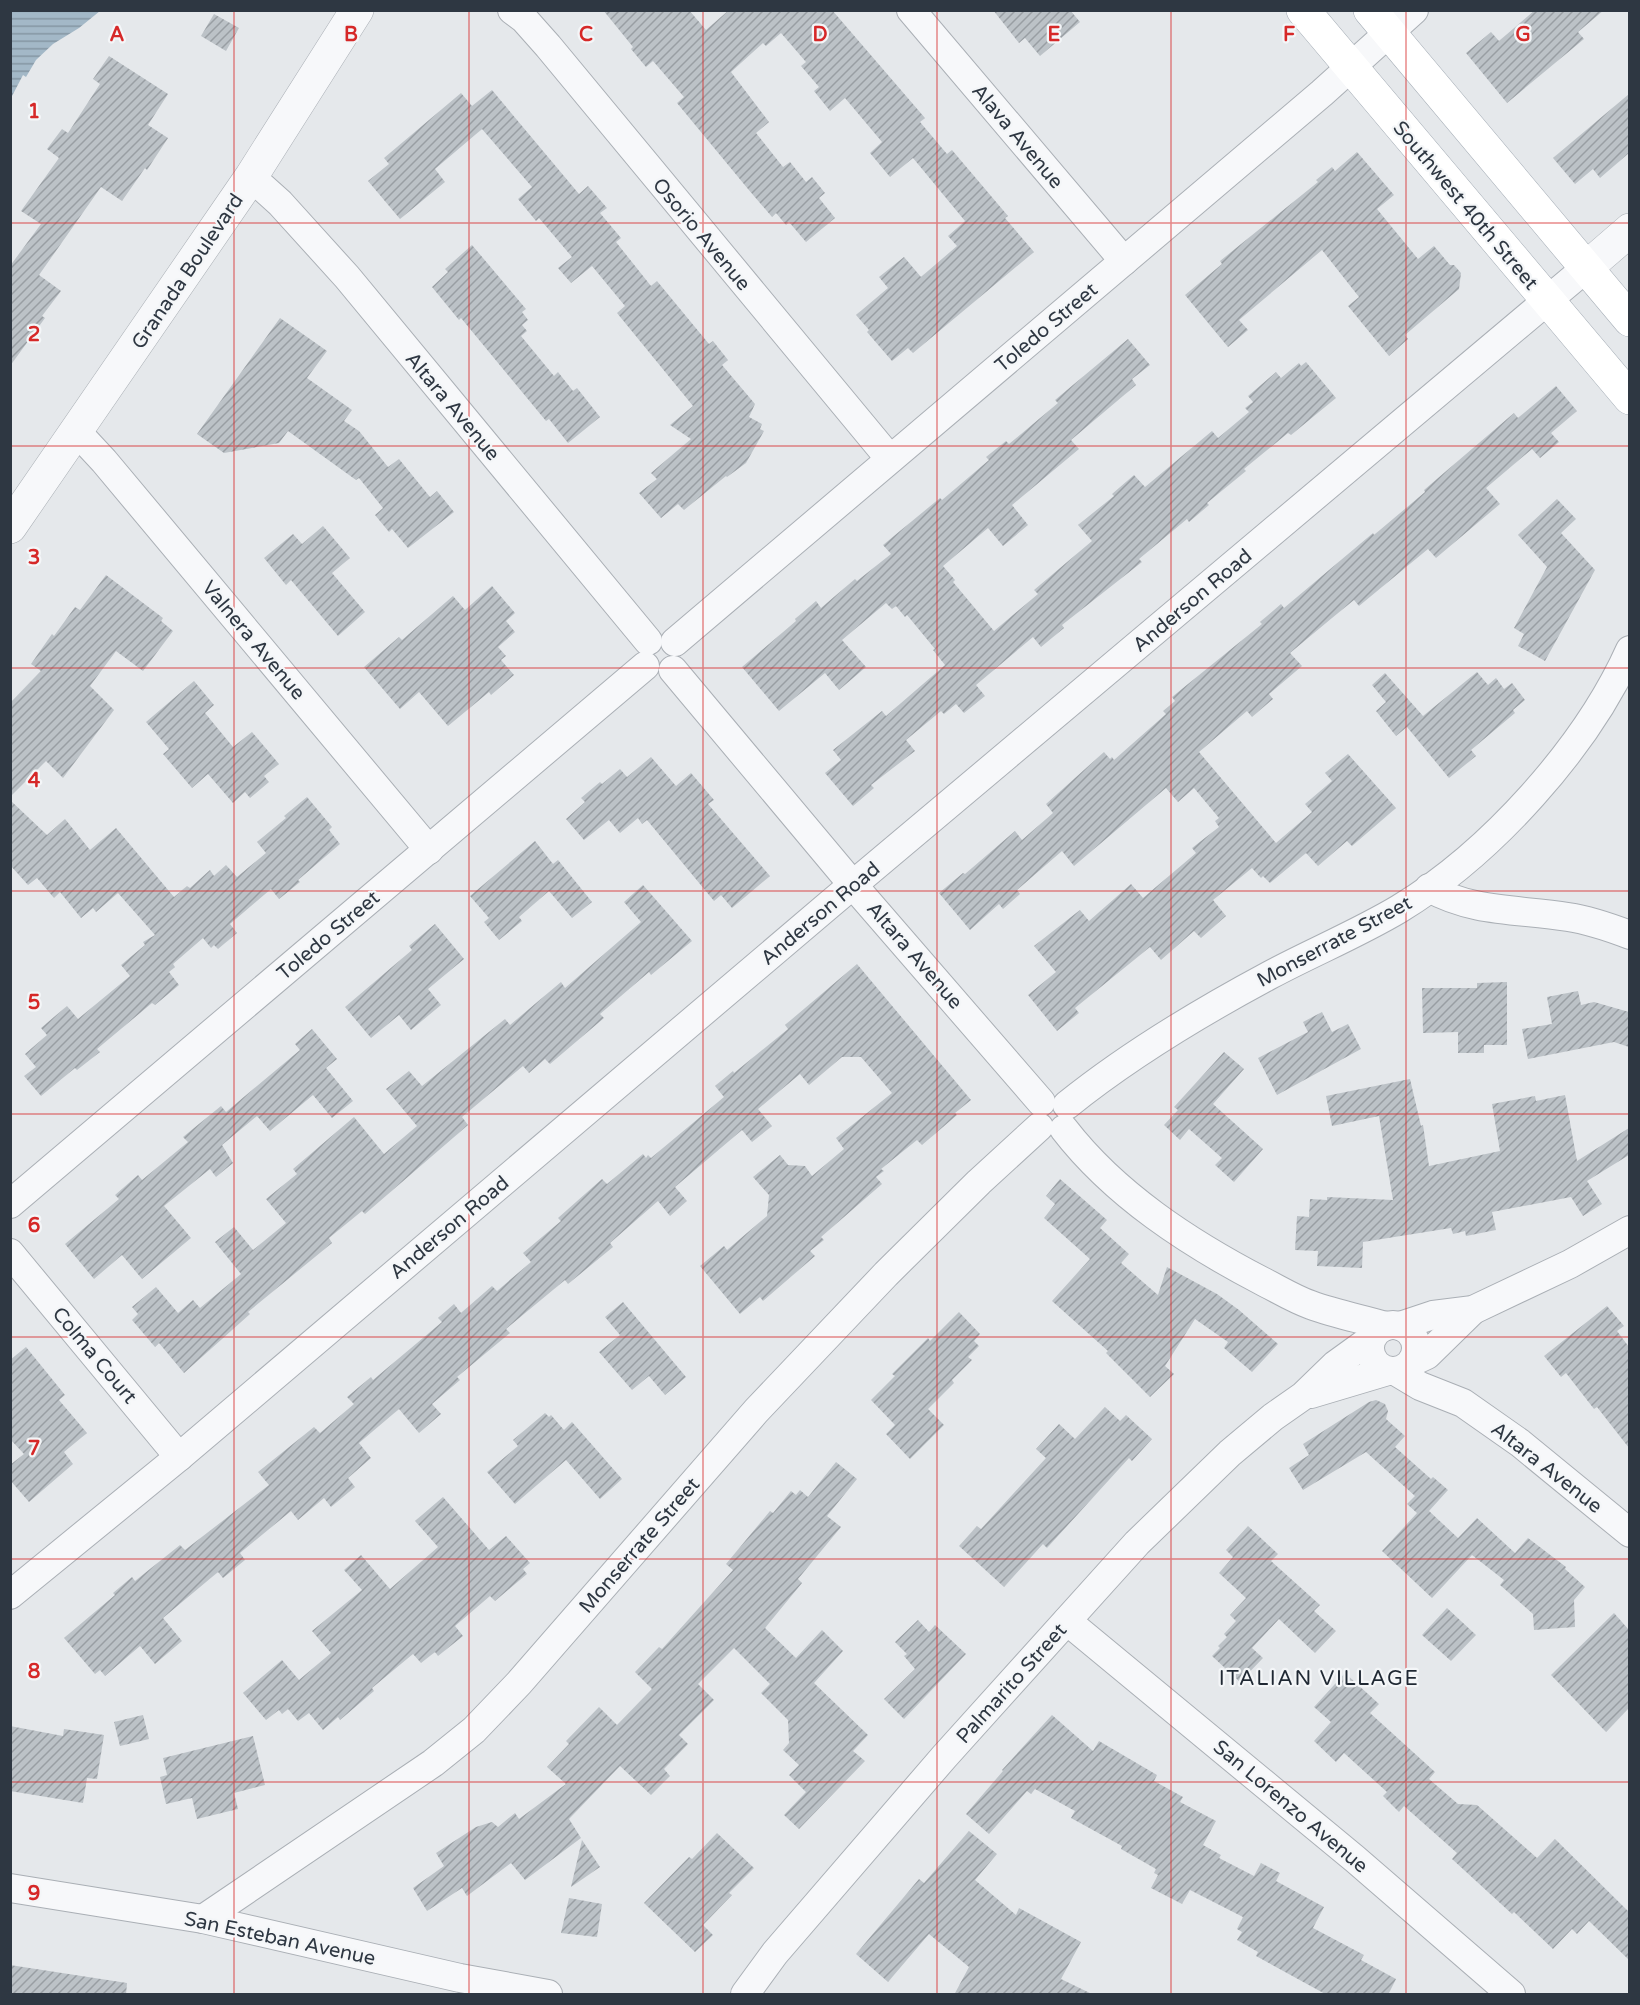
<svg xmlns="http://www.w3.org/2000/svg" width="1640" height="2005" font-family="'Varela Round',sans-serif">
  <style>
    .water { fill: url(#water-rules) }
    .building { fill: url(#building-hatch) }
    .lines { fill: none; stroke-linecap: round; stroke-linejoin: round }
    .minor-casing { stroke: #aaafb5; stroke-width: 30 }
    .tertiary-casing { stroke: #aaafb5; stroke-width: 34 }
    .primary-casing { stroke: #a5adb6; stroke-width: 34 }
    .minor { stroke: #f7f8fa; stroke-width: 28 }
    .tertiary { stroke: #f7f8fa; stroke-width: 33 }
    .primary { stroke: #fff; stroke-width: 33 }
    .grid { fill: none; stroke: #d62828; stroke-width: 1.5; stroke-opacity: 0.55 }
    .labels { text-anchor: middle; stroke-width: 4.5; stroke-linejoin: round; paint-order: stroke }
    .street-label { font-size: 20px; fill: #2e3742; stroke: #f4f6f8 }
    .neighbourhood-label { font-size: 21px; letter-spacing: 1.5px; fill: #1f2833; stroke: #f4f6f8 }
    .grid-label { font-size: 20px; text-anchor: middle; font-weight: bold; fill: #d62828; stroke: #f4f6f8; stroke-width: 4.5; stroke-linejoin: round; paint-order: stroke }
  </style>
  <defs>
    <pattern id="water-rules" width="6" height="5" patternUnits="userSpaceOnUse" patternTransform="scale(1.5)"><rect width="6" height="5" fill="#a3b8c7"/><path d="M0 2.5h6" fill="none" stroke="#8596a3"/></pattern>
    <pattern id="building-hatch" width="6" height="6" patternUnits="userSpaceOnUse" patternTransform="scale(1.5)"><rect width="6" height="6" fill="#bcc2c7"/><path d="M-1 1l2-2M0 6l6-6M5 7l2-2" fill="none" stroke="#999ea3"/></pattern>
  </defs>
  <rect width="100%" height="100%" fill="#e5e8eb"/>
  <polygon class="water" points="11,10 100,10 100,11 79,28 53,44 36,60 26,77 23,75 11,98"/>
  <g class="building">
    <polygon points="603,10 689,10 706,30 729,10 832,10 925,118 920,122 947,154 952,150 1008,216 1005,218 1034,252 913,353 908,348 892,361 867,332 869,330 856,315 888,288 879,277 904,257 921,277 957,246 948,236 965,221 913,158 890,177 870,153 882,142 845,98 830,111 814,91 819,87 801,66 806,62 781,33 766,46 763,43 731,72 769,122 756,133 783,167 790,162 806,182 812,177 825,193 819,198 835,218 806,242 789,222 786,225 776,213 772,217 748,189 677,103 684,97 653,61 646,67 631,49 633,47"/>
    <polygon points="993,10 1070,10 1080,22 1040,56 1025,38 1019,43"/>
    <polygon points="1535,10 1604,10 1578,32 1584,39 1507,103 1466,53 1491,32 1499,41"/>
    <polygon points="214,14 239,28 226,51 201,36"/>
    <polygon points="109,56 168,94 148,125 168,138 147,170 145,168 122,201 101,187 39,275 61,291 42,316 45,318 10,366 10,266 41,224 21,211 59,158 47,149 62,129 68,133 100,84 93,79"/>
    <polygon points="492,90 579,194 588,186 607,208 600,213 621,238 616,242 651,286 657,281 709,344 713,341 728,360 722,365 755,404 749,417 762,424 760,429 764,431 746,463 727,477 726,476 684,510 678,504 661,518 639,493 657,479 651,473 691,439 670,425 693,406 617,313 625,306 592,266 571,283 558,268 572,257 539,218 536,221 518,199 532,187 482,129 435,169 445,182 400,219 368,181 389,164 384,158 461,93 472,106"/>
    <polygon points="1629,94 1629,153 1600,178 1593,169 1575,184 1553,158"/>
    <polygon points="1357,152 1394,195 1377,209 1418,259 1434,246 1450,265 1454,265 1461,273 1459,289 1405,335 1408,339 1389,356 1348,306 1359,297 1322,250 1239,320 1248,330 1228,347 1185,295 1222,264 1220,261 1318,182 1316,180 1332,167 1335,171"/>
    <polygon points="472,245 526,309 522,312 528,320 522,325 527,331 521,336 554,376 558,372 573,391 577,388 600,417 568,443 549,419 546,421 461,318 459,320 432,287 448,272 445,269"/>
    <polygon points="280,318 327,351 307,378 352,410 344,421 359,431 388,467 399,459 430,497 437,491 454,512 408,548 392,529 389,532 375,515 383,508 359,478 356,480 288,431 279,443 224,453 197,434"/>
    <polygon points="1128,339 1150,365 1132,379 1136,385 1071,440 1079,449 1012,505 1028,525 1003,546 988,528 943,566 955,580 953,582 994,631 1038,594 1034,590 1092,541 1078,525 1114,496 1112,494 1134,475 1145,487 1212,431 1218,438 1249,412 1245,408 1253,402 1248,396 1276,372 1281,378 1299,363 1301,366 1306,362 1336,398 1291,435 1288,433 1244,469 1246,471 1207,503 1209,505 1189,522 1187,519 1139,559 1142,562 1062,625 1064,628 1041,647 1033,637 976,685 985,696 964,713 956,704 944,714 941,711 906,740 915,751 871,785 874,788 853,806 825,773 841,760 833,750 882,711 886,716 945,665 933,650 935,649 907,615 905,617 896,606 892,609 886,603 842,640 866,667 839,690 825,673 779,711 742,667 796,621 795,619 816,601 821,608 855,579 857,581 891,554 883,545 940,498 942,500 989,460 986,457 1006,441 1009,444 1058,403 1055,400"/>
    <polygon points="1556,386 1577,411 1551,433 1559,442 1540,458 1532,449 1486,488 1500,504 1436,558 1428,549 1359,606 1354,600 1332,618 1290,653 1302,666 1269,694 1273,699 1252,717 1247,711 1199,752 1276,843 1312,812 1305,804 1332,781 1325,773 1348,754 1396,808 1352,846 1347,841 1318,866 1306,853 1270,883 1263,876 1261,878 1252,868 1213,900 1226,916 1201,938 1194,931 1161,960 1150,947 1075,1008 1079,1013 1057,1031 1028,995 1056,972 1034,946 1080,910 1089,921 1131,884 1143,898 1196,853 1192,848 1219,827 1215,821 1219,818 1194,788 1178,802 1166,788 1074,866 1062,851 1017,890 1020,894 1003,909 999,904 970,930 939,893 963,873 965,874 1015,831 1022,840 1053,813 1046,804 1104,752 1110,759 1112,757 1114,760 1166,714 1163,711 1175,701 1172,697 1262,624 1260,622 1281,604 1284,608 1373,533 1374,535 1425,492 1424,490 1514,413 1518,418"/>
    <polygon points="1557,499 1576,519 1561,533 1595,570 1545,661 1518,646 1524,634 1514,628 1547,567 1518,535"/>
    <polygon points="323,526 350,558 332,573 365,612 338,636 291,580 286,585 264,558 293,534 302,544"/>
    <polygon points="106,575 163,618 161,621 173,631 143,671 116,651 90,686 114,710 63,778 46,761 10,797 10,703 41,671 31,664 52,634 54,636 75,607 80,610"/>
    <polygon points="492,586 515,613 506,621 515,632 498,647 506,656 501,660 514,675 491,695 489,692 448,726 419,692 400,709 364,667 399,637 402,640 453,596 465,610"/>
    <polygon points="1477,672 1488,685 1496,678 1504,689 1512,683 1525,700 1513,710 1515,713 1471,750 1476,756 1449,778 1407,727 1396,736 1376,711 1386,702 1372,685 1385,673 1423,716"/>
    <polygon points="194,681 214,705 205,713 233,747 252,732 279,764 264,776 269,782 250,798 245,792 233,803 208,774 192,788 163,754 169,749 146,722"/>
    <polygon points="651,757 676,786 691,773 714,800 708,804 770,876 732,908 721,895 714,901 647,820 642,824 638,818 620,833 609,820 584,840 566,819 585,802 581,798 600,782 602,784 620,769 627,777"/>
    <polygon points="307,797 332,827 329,830 340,844 298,880 300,882 279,899 271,889 230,924 237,933 218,949 214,945 211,948 203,938 173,964 175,967 169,972 179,985 155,1005 152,1003 97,1049 100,1052 77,1070 75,1068 41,1096 24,1076 36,1067 25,1054 47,1035 41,1028 67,1006 78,1019 130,976 121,965 145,945 143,942 155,935 118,893 96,912 93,908 81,918 60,892 54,898 37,878 28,885 10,865 10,800 47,835 65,819 90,850 116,828 174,897 187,886 190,888 210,870 214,876 226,865 237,877 266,853 257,842 286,818 284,816"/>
    <polygon points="535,841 553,864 558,860 592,902 572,918 549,891 519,917 522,921 499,940 484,922 489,918 470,896"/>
    <polygon points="643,885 692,941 651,975 649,972 600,1014 604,1018 550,1064 545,1059 529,1073 523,1066 462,1117 468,1125 365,1214 362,1211 329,1238 332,1243 248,1312 250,1314 184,1373 159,1343 155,1347 132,1320 138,1314 132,1307 156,1287 178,1313 193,1300 200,1308 241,1274 215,1242 234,1227 253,1250 286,1223 266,1199 297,1174 293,1169 354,1117 384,1154 417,1126 386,1089 409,1071 422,1086 505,1019 510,1025 561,982 565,988 641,922 624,902"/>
    <polygon points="435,924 464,959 428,989 441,1005 411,1030 399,1015 371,1038 345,1007 412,950 409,946"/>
    <polygon points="857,964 971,1100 955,1113 957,1115 922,1145 917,1140 881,1169 884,1171 876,1177 882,1184 821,1237 824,1240 810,1251 815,1256 763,1301 760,1297 740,1314 700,1266 724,1246 727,1250 767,1216 769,1195 753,1177 780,1155 788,1165 805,1166 812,1176 844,1149 836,1138 892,1093 861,1057 842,1057 809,1085 800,1074 758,1109 772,1126 752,1142 742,1130 675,1187 687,1201 670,1216 658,1201 610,1243 613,1247 568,1284 565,1280 506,1329 510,1333 457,1377 460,1380 432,1404 441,1414 419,1433 399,1409 359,1443 371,1458 348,1478 355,1487 331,1507 324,1498 298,1520 291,1511 240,1553 245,1560 223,1578 218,1572 163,1618 182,1641 155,1664 140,1646 105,1676 100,1670 95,1674 64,1638 115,1595 113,1593 132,1577 135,1581 180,1545 185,1550 269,1485 258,1472 314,1427 320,1433 354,1404 347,1397 371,1377 373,1380 442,1322 438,1318 454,1304 461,1313 492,1286 497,1291 531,1262 523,1253 561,1221 558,1218 585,1194 602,1179 607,1184 643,1154 646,1158 648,1155 651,1158 724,1097 715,1086 733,1071 734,1073 788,1029 785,1025"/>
    <polygon points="1507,982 1507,1045 1484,1045 1484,1053 1458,1053 1458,1032 1423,1033 1422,988 1477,988 1477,983"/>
    <polygon points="1578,991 1581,1005 1594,1002 1629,1012 1629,1047 1614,1042 1528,1059 1522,1029 1552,1024 1547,997"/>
    <polygon points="1322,1012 1332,1032 1348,1024 1361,1049 1277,1095 1258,1058 1308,1032 1303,1022"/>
    <polygon points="312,1029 337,1059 326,1068 353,1101 332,1118 313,1095 270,1131 257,1116 222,1145 233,1163 216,1177 210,1169 164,1206 191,1238 142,1279 122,1255 94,1279 65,1244 119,1199 115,1195 138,1175 142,1180 188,1142 183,1137 221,1106 226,1112 300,1050 295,1044"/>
    <polygon points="1224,1052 1244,1069 1213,1104 1263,1149 1234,1182 1215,1165 1222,1158 1189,1129 1180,1140 1164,1125 1178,1110 1174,1107"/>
    <polygon points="1410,1079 1421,1126 1423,1125 1429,1166 1500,1151 1492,1104 1535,1096 1536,1101 1565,1095 1577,1161 1629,1128 1629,1155 1587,1181 1602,1204 1583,1216 1571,1197 1492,1212 1496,1230 1466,1236 1465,1231 1453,1234 1451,1228 1363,1242 1362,1268 1317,1266 1318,1251 1295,1250 1297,1216 1309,1217 1310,1199 1327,1200 1327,1197 1393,1200 1379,1116 1332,1126 1326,1096"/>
    <polygon points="1060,1179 1107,1220 1100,1228 1129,1254 1121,1263 1158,1295 1167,1267 1217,1294 1239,1310 1278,1344 1252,1372 1224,1348 1228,1342 1195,1319 1165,1366 1174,1374 1150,1397 1106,1353 1108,1351 1052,1301 1090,1259 1044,1218 1055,1204 1046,1196"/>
    <polygon points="623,1302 686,1377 665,1395 649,1376 632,1390 599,1352 620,1335 605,1317"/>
    <polygon points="1607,1306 1624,1326 1617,1331 1629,1347 1629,1448 1597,1407 1594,1409 1566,1373 1561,1377 1544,1356"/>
    <polygon points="959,1312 980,1334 974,1341 979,1346 968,1357 972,1360 952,1380 954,1383 928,1409 944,1425 910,1459 886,1434 895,1425 871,1400 895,1376 892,1374 928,1338 930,1341"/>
    <polygon points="26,1347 65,1395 59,1400 87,1433 64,1452 73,1464 29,1502 10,1480 10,1465 24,1454 10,1439 10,1360"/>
    <polygon points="1376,1400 1385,1404 1388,1411 1386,1419 1405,1436 1395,1447 1431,1479 1433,1477 1448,1490 1429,1511 1458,1538 1477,1518 1515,1553 1528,1538 1566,1567 1565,1569 1585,1587 1574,1600 1575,1627 1534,1630 1533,1614 1500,1585 1504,1580 1472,1555 1432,1598 1382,1551 1417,1513 1407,1504 1415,1496 1366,1452 1303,1490 1289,1468 1309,1455 1303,1444 1369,1402"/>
    <polygon points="1105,1407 1120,1421 1126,1415 1152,1439 1132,1461 1129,1458 1047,1548 1043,1544 1004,1587 959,1546 977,1526 981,1529 1046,1458 1036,1449 1059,1424 1075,1439"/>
    <polygon points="545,1413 549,1417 551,1415 564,1430 572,1422 622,1479 600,1499 566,1460 515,1504 487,1472 518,1446 513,1440"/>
    <polygon points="836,1462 857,1479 827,1516 841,1527 798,1579 802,1583 765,1628 796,1658 822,1630 843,1651 814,1683 868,1735 853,1751 865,1761 799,1829 784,1815 806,1792 789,1775 799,1765 783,1750 789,1743 788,1720 761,1693 770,1684 734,1648 698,1684 714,1700 679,1735 688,1744 664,1769 670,1776 651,1795 620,1766 569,1819 581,1838 525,1880 511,1863 467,1896 462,1888 427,1911 413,1888 444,1866 436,1853 476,1827 492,1822 498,1827 515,1813 519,1819 566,1784 547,1767 569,1744 566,1741 599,1707 617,1725 652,1689 635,1672 659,1647 662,1649 733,1570 726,1564 770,1511 773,1513 791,1491 796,1495 800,1490 808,1497"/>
    <polygon points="443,1497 489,1550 506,1536 530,1563 523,1569 527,1574 495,1601 490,1596 455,1626 463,1636 438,1656 435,1652 421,1663 413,1654 372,1688 374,1691 340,1720 338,1717 323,1730 309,1713 298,1721 288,1709 282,1714 279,1710 266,1720 243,1693 282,1660 299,1680 331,1653 312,1631 362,1590 344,1570 361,1555 390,1589 438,1547 415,1521"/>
    <polygon points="1248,1526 1278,1554 1271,1561 1320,1605 1314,1611 1336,1631 1315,1653 1279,1619 1252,1648 1263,1658 1240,1682 1212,1656 1220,1648 1218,1646 1227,1637 1224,1634 1236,1621 1230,1615 1246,1598 1219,1573 1233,1557 1226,1550"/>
    <polygon points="1447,1608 1476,1635 1451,1661 1422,1635"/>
    <polygon points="1614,1613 1629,1630 1629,1708 1606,1732 1551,1675"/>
    <polygon points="918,1620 929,1632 935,1625 966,1654 904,1719 884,1699 915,1669 904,1656 907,1654 895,1642"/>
    <polygon points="1345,1673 1379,1704 1370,1713 1435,1772 1429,1779 1458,1804 1477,1805 1537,1858 1555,1839 1629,1912 1629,1960 1589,1921 1577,1934 1572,1929 1553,1949 1514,1912 1512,1914 1452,1859 1457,1853 1404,1806 1399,1812 1383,1796 1387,1792 1344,1753 1336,1762 1314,1741 1331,1722 1314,1707"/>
    <polygon points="143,1715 149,1739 120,1746 114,1722"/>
    <polygon points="1052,1715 1093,1751 1099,1741 1157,1775 1154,1781 1183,1797 1180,1802 1216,1821 1203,1845 1221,1855 1219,1858 1254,1876 1261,1863 1280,1873 1276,1881 1324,1907 1313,1928 1364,1955 1361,1960 1396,1979 1388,1995 1327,1995 1256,1956 1258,1952 1237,1940 1242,1932 1237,1929 1243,1917 1190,1890 1182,1904 1151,1888 1158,1875 1154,1873 1156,1869 1121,1849 1122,1846 1071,1818 1075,1811 1035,1789 1031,1794 1027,1791 989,1834 966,1814 1003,1771 1002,1770"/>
    <polygon points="10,1726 63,1736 64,1729 104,1735 97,1779 87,1778 83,1803 10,1791"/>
    <polygon points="253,1736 265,1785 234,1793 238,1809 197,1819 192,1798 166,1804 160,1777 167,1775 163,1758"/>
    <polygon points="969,1831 997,1854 975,1880 1016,1915 1019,1908 1081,1942 1061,1979 1094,1995 954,1995 969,1967 929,1934 888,1982 856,1954 919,1879 924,1883"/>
    <polygon points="717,1833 754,1868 729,1893 732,1895 703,1925 713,1935 695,1952 644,1903 689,1857 692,1859"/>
    <polygon points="582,1840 600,1867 571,1887"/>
    <polygon points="569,1898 602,1904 597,1937 561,1933"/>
    <polygon points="10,1965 127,1983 126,1995 10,1995"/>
  </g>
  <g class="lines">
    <g class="minor-casing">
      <g id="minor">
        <polyline points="512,10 524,19 548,46 890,459"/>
        <polyline points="911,10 1124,261"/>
        <polyline points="251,177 280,203 347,277 648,641"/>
        <polyline points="77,432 104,461 429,850"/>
        <polyline points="675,642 1322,93 1414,10"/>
        <polyline points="673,670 853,885 1041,1102"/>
        <path d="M 1429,888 C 1474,913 1519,909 1568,917 C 1589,920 1609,927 1630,935"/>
        <path d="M 1067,1105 C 1129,1055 1199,1013 1270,975 C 1313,952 1357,934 1399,909 C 1491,853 1586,748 1630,650"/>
        <path d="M 1064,1129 C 1115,1195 1189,1243 1262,1281 C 1278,1289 1294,1299 1311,1305 C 1335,1314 1362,1319 1386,1326"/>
        <polyline points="10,1204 645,666"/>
        <polyline points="10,1253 179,1457"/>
        <circle cx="1393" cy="1348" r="23"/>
        <polyline points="1400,1326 1433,1315 1473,1310 1570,1264 1630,1230"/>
        <polyline points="1412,1362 1427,1355 1473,1310"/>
        <polyline points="1395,1371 1420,1386 1463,1403 1520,1443 1630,1533"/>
        <polyline points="1311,1394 1388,1371"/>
        <polyline points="10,1595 179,1457 830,904 1586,268"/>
        <polyline points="1067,1621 1355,1859 1511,1994"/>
        <polyline points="10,1888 203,1919 460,1978 548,1994"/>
        <polyline points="203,1919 433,1763 474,1730 519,1683 756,1411 886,1274 979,1182 1039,1127"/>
        <polyline points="745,1994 775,1953 944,1757 1137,1543 1230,1453 1273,1417 1303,1396 1335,1365 1371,1339"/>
      </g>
    </g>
    <g class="tertiary-casing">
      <g id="tertiary">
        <polyline points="1586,268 1630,230"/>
        <polyline points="10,527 251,177 357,10"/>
      </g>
    </g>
    <g class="primary-casing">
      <g id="primary">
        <polyline points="1303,10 1630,398"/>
        <polyline points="1370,10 1630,320"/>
      </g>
    </g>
    <use href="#minor" class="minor"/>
    <use href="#tertiary" class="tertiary"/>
    <use href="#primary" class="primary"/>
  </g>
  <path class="grid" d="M 234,10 L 234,1994M 469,10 L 469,1994M 703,10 L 703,1994M 937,10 L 937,1994M 1171,10 L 1171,1994M 1406,10 L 1406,1994M 10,223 L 1630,223M 10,446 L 1630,446M 10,668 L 1630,668M 10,891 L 1630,891M 10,1114 L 1630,1114M 10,1337 L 1630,1337M 10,1559 L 1630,1559M 10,1782 L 1630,1782"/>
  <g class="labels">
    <g class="street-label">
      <text transform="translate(1018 136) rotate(50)" y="7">Alava Avenue</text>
      <text transform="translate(1466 205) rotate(50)" y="7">Southwest 40th Street</text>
      <text transform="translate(702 234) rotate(50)" y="7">Osorio Avenue</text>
      <text transform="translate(187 271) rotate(-56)" y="7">Granada Boulevard</text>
      <text transform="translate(1046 327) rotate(-40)" y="7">Toledo Street</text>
      <text transform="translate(453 406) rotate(50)" y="7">Altara Avenue</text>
      <text transform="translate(1192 600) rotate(-40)" y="7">Anderson Road</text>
      <text transform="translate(254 640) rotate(50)" y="7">Valnera Avenue</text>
      <text transform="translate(820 913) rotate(-40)" y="7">Anderson Road</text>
      <text transform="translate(328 935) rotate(-40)" y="7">Toledo Street</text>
      <text transform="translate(1334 941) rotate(-28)" y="7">Monserrate Street</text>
      <text transform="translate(915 955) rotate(49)" y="7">Altara Avenue</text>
      <text transform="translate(449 1227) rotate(-40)" y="7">Anderson Road</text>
      <text transform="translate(95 1355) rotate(50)" y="7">Colma Court</text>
      <text transform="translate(1547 1467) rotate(38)" y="7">Altara Avenue</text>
      <text transform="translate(639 1545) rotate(-49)" y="7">Monserrate Street</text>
      <text transform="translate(1011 1683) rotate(-48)" y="7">Palmarito Street</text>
      <text transform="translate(1291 1806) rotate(40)" y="7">San Lorenzo Avenue</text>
      <text transform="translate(280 1938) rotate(12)" y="7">San Esteban Avenue</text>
    </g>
    <g class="neighbourhood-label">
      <text x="1319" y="1685">ITALIAN VILLAGE</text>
    </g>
  </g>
  <g class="grid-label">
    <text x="117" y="41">A</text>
    <text x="351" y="41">B</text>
    <text x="586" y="41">C</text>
    <text x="820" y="41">D</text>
    <text x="1054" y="41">E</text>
    <text x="1289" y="41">F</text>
    <text x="1523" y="41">G</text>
    <text x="34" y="118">1</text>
    <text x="34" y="341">2</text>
    <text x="34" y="564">3</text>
    <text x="34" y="787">4</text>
    <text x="34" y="1009">5</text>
    <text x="34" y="1232">6</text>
    <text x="34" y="1455">7</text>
    <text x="34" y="1678">8</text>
    <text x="34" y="1900">9</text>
  </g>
  <rect width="1640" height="2005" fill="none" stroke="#2e3742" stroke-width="24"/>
</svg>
